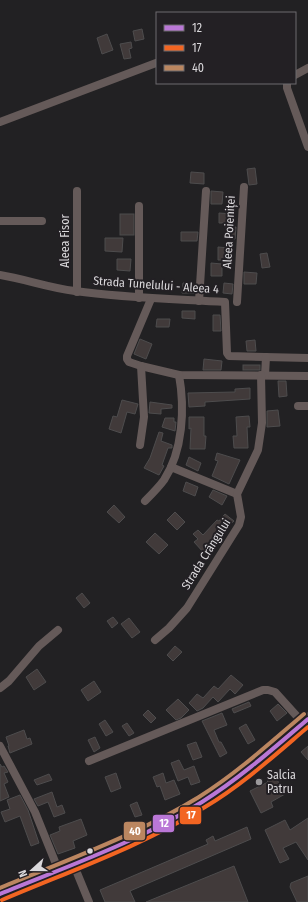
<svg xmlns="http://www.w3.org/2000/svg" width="308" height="902" font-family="'Fira Sans Condensed',sans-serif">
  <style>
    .building { fill: #413a3a; stroke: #4d4c4d }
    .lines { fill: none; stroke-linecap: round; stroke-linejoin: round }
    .minor { stroke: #655a59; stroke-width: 8 }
    .primary { stroke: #665b5a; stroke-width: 13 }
    .bus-1-casing { stroke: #232024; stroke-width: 7 }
    .bus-2-casing { stroke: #232024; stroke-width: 7 }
    .bus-3-casing { stroke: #232024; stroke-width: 7 }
    .bus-1 { stroke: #ba77d6; stroke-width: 4 }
    .bus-2 { stroke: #f26522; stroke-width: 4 }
    .bus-3 { stroke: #bb8660; stroke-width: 4 }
    .poi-dot { fill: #9a999b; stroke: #232024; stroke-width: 1.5 }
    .bus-dot { fill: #dbd9dc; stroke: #232024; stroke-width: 1.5 }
    .labels { text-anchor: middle; stroke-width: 4; stroke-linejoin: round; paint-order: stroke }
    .street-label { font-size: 12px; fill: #dbd9dc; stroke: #232024 }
    .poi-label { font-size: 12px; fill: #dbd9dc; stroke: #232024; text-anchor: start }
    .line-badge { stroke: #232024; stroke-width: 1.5 }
    .badge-label { font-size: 11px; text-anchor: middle; font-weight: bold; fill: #fff }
  </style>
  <rect width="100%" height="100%" fill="#222123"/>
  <g class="building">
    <polygon points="142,29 144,39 135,41 133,31"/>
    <polygon points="107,34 113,50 102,54 97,38"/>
    <polygon points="131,42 132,48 129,49 131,58 124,59 120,44"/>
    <polygon points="255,168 257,184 249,185 247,169"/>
    <polygon points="191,172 204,173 204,184 190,183"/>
    <polygon points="211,191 223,192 222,204 211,204"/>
    <polygon points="219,213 232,214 232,227 236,227 235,239 225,238 226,223 219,223"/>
    <rect x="120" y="214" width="14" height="21"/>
    <polygon points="181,232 198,232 197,241 181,241"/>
    <polygon points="105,238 123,238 122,252 105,251"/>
    <polygon points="218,247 229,248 228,260 218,260"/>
    <polygon points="267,253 270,267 262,268 260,254"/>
    <polygon points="117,259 131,259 130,271 117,270"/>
    <polygon points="211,263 222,264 222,276 211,276"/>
    <polygon points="244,272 257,273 256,284 244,284"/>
    <polygon points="183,283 194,284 194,293 182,293"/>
    <polygon points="224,283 233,284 232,294 223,293"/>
    <polygon points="182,311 195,311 195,319 182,318"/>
    <polygon points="213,315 220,315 221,331 213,331"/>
    <polygon points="157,319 170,319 169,327 156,327"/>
    <polygon points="140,339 152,344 146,359 134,354"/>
    <polygon points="255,340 256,351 247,351 246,341"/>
    <polygon points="204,359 222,361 221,370 203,370"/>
    <rect x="243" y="365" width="17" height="5"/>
    <polygon points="278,381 286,381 287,396 279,397"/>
    <polygon points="250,388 250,399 205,402 205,406 189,407 188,393 235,392 235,389"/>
    <polygon points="122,400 138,404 135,414 127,412 121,433 109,429 113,416 117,417"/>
    <polygon points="150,402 172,405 172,408 161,409 161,414 149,413"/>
    <polygon points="278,410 280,426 267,427 267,411"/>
    <polygon points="249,416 250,427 247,427 248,448 234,448 233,436 237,436 236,417"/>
    <polygon points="189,417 204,417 204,436 206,436 205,449 190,449 191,428 189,429"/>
    <polygon points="165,418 174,418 174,422 176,422 175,431 162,427"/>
    <polygon points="159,432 163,433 161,441 172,445 172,448 168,448 162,465 164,466 159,475 144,468 150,458"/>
    <polygon points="217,453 240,460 229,484 212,476 218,461 215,460"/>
    <polygon points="189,457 201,463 198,471 186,465"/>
    <polygon points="186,482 198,487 195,496 183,491"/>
    <polygon points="213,490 227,496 222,505 209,497"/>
    <polygon points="114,505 125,517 119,523 107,512"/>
    <polygon points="175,512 185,522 177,530 167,520"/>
    <polygon points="225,514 234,521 229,526 228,525 211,544 212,545 204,553 194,542 198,539 193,534 198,530 203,535 217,520 219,521"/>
    <polygon points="155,533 168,545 159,554 146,542"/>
    <polygon points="82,593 90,603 84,608 76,598"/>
    <polygon points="113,617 118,623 112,628 107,621"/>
    <polygon points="129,618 140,632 132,638 121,624"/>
    <polygon points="175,646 182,652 173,661 167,655"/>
    <polygon points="37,669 46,682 34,690 26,677"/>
    <polygon points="231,675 243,685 235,694 230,689 218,702 213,697 203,708 197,711 189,703 197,694 203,698 214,686 218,689"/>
    <polygon points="94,681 101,692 88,701 81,690"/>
    <polygon points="178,699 189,710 181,718 176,720 166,710"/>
    <polygon points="249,702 251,706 234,713 232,709"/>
    <polygon points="278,704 287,713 277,721 270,711"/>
    <polygon points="148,710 156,718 151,723 143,715"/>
    <polygon points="222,713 227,725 214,730 219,742 221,742 227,753 220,757 202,721"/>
    <polygon points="105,720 113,732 106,736 99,724"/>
    <polygon points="127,723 134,733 129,736 122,726"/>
    <polygon points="246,724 255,740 248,744 239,728"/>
    <polygon points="24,730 27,739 30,738 32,744 10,753 8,746 9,746 6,737"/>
    <polygon points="95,737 100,748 94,752 88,740"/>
    <polygon points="196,742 202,757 193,760 187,745"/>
    <polygon points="308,746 308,760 301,752"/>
    <polygon points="179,760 184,770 194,766 200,782 191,785 188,777 178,781 171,763"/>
    <polygon points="0,764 2,767 4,766 8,772 4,773 8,782 4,784 9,797 0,801"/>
    <polygon points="116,773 121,788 111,792 105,777"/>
    <polygon points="163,773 166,783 174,780 180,794 165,800 160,786 157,787 153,777"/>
    <polygon points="49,774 52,780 37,785 34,780"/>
    <polygon points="275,776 285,794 271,802 273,807 261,813 250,791 268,782 267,781"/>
    <polygon points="52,792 57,807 62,805 65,813 54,817 48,802 38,806 34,799"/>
    <polygon points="20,795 28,810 39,843 31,846 20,816 5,822 1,812 10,809 7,800"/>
    <polygon points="137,802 142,815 135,817 130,805"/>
    <polygon points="308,818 308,860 296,842 283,848 289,859 280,863 265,830 285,820 290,830"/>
    <polygon points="81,819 87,835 73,841 75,848 58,854 50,835 60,831 59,827"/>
    <polygon points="247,827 251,839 130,891 135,902 105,902 100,890 208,844 206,840 213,836 215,841"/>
    <polygon points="234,866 248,902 146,902"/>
    <polygon points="308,876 308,902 297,902 290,887 291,883"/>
  </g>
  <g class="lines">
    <g class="minor">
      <polyline points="295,75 308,68"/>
      <polyline points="287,83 287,88 308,147"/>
      <polyline points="0,122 156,63"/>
      <polyline points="139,206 139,298"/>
      <polyline points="0,221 42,221"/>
      <path d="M 0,275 C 25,279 49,288 75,291 C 125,298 175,299 225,302 L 227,353 L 229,356 L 308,358"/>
      <polyline points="77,292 77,191"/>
      <polyline points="151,299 127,356 127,359 129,362 141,366 179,375 308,376"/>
      <polyline points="199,301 206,191"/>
      <polyline points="237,302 244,187"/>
      <polyline points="265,375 266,357"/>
      <polyline points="298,406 308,406"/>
      <polyline points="140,445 144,417 141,366"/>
      <polyline points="171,467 237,494"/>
      <path d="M 145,501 C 152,494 159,487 164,480 C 183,451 185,408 179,375"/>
      <polyline points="155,640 169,628 187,608 239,525 241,517 237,494 258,450 262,423 261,375"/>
      <polyline points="0,688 9,681 39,646 58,630"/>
      <polyline points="0,746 35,812 58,869"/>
      <polyline points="89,761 263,690 268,690 275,692 303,723"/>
      <polyline points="73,863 89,902"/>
    </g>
    <path class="primary" d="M 0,894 C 62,868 126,844 185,812 C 231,787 269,752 308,719"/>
    <g class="bus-1-casing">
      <path id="bus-1" d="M 0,894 C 68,866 140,841 202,802 C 240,778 274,748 308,719"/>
    </g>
    <g class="bus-2-casing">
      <path id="bus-2" d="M 2,900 C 70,871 142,846 205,807 C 242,785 275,755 308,727"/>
    </g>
    <g class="bus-3-casing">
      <path id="bus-3" d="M 0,888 C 67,860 137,835 199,797 C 237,773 270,743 304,714"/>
    </g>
    <use href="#bus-1" class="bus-1"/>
    <use href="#bus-2" class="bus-2"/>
    <use href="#bus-3" class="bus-3"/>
  </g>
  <circle class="poi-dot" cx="259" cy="782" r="4"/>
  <circle class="bus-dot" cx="90" cy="851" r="3.5"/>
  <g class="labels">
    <g class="street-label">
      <text transform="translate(229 232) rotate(-87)" y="4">Aleea Poieniței</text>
      <text transform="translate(65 241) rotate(-90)" y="4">Aleea Fisor</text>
      <text transform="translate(156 285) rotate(4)" y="4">Strada Tunelului - Aleea 4</text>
      <text transform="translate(206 554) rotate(-58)" y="4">Strada Crângului</text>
    </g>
    <g class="poi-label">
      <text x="267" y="779">Salcia<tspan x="267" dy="14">Patru</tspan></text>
    </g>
  </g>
  <g class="line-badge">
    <rect x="179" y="806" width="23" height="19" rx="4" fill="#f26522"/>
    <rect x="152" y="814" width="23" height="19" rx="4" fill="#ba77d6"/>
    <rect x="123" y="821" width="23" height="20" rx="4" fill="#bb8660"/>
  </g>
  <g class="badge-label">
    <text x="191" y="819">17</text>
    <text x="164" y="827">12</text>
    <text x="135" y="835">40</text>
  </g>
  <rect x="156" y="12" width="140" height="72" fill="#232024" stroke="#6d6a6e"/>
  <rect x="164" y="25" width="20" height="6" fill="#ba77d6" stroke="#6d6a6e"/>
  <text x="192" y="32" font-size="12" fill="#dbd9dc">12</text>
  <rect x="164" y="45" width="20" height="6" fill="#f26522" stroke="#6d6a6e"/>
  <text x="192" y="52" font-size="12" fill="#dbd9dc">17</text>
  <rect x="164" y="65" width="20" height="6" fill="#bb8660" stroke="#6d6a6e"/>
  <text x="192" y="72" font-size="12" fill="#dbd9dc">40</text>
  <g transform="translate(32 870) rotate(249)" stroke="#232024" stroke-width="3" paint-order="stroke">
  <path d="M0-3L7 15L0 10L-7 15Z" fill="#dbd9dc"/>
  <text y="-6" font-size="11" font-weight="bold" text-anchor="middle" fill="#dbd9dc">N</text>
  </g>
</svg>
